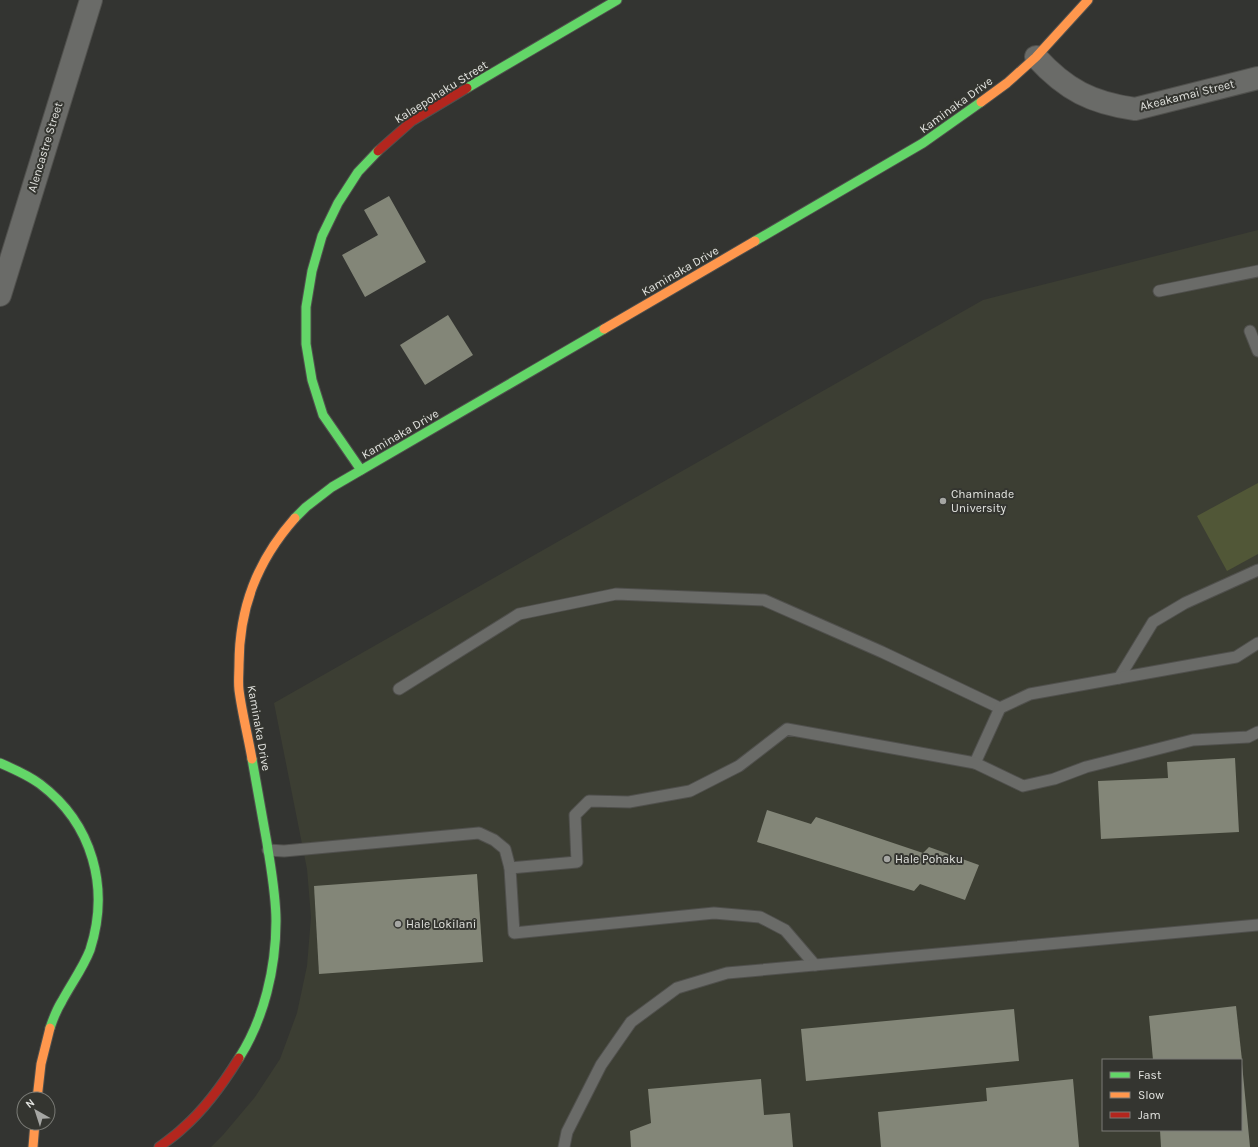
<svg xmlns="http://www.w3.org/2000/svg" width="1258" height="1147" font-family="Karla,sans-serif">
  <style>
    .built { fill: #3c3e33; fill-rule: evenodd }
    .green { fill: #515737 }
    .building { fill: #838678 }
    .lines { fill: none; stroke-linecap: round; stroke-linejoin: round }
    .lane-casing { stroke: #50504d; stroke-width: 13 }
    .street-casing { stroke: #50504d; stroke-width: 24 }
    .fast-casing { stroke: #50504d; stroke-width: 11 }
    .slow-casing { stroke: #50504d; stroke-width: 11 }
    .jam-casing { stroke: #50504d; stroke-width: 11 }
    .lane { stroke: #6a6b68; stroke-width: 11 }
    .street { stroke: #6a6b68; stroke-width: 22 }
    .fast { stroke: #63d668; stroke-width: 9 }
    .slow { stroke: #ff974d; stroke-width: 9 }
    .jam { stroke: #b3261e; stroke-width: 9 }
    .poi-dot { fill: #a5a6a3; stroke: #343530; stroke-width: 1.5 }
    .labels { text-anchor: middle; stroke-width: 4; stroke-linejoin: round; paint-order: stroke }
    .street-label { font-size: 12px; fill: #e3e4e0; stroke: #343530 }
    .poi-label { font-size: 12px; fill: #e3e4e0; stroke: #343530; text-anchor: start }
  </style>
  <rect width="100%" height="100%" fill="#333431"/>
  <path class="built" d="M 1258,230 L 1258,1147 L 211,1147 L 223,1135 L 255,1097 L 280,1059 L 297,1013 L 307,966 L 311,917 L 307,869 L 274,703 L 983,300 ZM 1103,1060 L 1241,1060 L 1241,1130 L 1103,1130 Z"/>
  <polygon class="green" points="1258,483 1258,554 1227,571 1197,516"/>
  <g class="building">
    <polygon points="389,196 426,262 365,297 342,255 378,235 364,210"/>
    <polygon points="448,315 473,355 425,385 400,345"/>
    <polygon points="1235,758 1239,832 1101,839 1098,781 1168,778 1167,762"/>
    <polygon points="767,810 811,824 816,817 923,853 929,847 979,865 965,900 920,884 914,891 757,842"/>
    <polygon points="477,874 483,962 319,974 314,886"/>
    <polygon points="1236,1006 1242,1060 1153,1060 1149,1016"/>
    <polygon points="1014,1009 1019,1061 806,1081 801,1029"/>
    <polygon points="1241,1064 1242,1064 1250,1147 1161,1147 1160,1130 1241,1130"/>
    <polygon points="761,1079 764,1115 790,1113 793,1147 631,1147 630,1131 651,1123 648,1089"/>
    <polygon points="1073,1079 1079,1147 881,1147 878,1112 987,1101 986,1088"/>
  </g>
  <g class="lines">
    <g class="lane-casing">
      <g id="lane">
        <polyline points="1159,291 1258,271"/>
        <polyline points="1250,331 1258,351"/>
        <polyline points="1119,678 1153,622 1185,603 1258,570"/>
        <polyline points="399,689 519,614 616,594 764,600 882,652 1000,708"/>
        <polyline points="975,763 1000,708 1030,694 1236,657 1258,643"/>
        <polyline points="268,850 284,851 479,833 494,840 505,849 510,868 514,933 714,913 760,917 785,930 815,965"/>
        <polyline points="510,868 577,862 575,815 589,801 629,802 690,791 739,766 787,729 975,763 1023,786 1054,779 1086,767 1193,740 1248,737 1258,732"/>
        <polyline points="564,1147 567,1132 601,1065 631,1022 677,988 727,973 1258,925"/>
      </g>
    </g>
    <g class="street-casing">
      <g id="street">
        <path d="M 1036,57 C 1066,90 1092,103 1135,109 L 1258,78"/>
        <polyline points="0,295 91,0"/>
      </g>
    </g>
    <g class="fast-casing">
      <g id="fast">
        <polyline points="467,88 617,0"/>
        <polyline points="755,241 923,143 981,102"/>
        <polyline points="361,470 323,415 312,380 306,344 306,307 312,271 322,236 338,203 358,172 378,151"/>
        <polyline points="295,518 306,507 332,487 604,329"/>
        <path d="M 0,763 C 14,769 28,775 40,784 C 93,824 110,888 90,950 C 83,968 71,984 62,1001 C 57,1009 53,1019 50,1028"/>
        <path d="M 239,1058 C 264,1019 276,968 276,921 C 276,895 271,869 267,843 C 262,815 257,787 252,759"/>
      </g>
    </g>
    <g class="slow-casing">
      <g id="slow">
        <polyline points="981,102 1007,83 1036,57 1088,0"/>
        <polyline points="604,329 755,241"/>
        <path d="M 252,759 C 248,736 242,713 239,690 C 238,682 239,673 239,665 C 239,608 257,561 295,518"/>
        <polyline points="37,1099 41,1064 50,1028"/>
        <polyline points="33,1147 35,1123"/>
      </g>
    </g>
    <g class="jam-casing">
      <g id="jam">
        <polyline points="378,151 412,121 467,88"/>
        <path d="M 159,1147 C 167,1141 176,1135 183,1128 C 206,1108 223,1084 239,1058"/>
      </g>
    </g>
    <use href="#lane" class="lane"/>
    <use href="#street" class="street"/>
    <use href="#fast" class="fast"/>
    <use href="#slow" class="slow"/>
    <use href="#jam" class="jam"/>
  </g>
  <g class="poi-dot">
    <circle cx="943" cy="501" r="4"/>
    <circle cx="887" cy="859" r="4"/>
    <circle cx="398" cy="924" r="4"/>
  </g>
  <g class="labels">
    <g class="street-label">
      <text transform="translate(441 92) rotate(-32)" y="4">Kalaepohaku Street</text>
      <text transform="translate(1187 95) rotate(-14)" y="4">Akeakamai Street</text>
      <text transform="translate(956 105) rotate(-36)" y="4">Kaminaka Drive</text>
      <text transform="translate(45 147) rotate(-73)" y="4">Alencastre Street</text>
      <text transform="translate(680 271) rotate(-30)" y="4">Kaminaka Drive</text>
      <text transform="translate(400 434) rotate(-30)" y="4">Kaminaka Drive</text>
      <text transform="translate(259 728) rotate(80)" y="4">Kaminaka Drive</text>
    </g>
    <g class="poi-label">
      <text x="951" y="498">Chaminade<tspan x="951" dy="14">University</tspan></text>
      <text x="895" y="863">Hale Pohaku</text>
      <text x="406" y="928">Hale Lokilani</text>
    </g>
  </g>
  <rect x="1102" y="1059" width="140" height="72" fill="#343530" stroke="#7a7b76"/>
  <rect x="1110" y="1072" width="20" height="6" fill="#63d668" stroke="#7a7b76"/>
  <text x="1138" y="1079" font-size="12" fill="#e3e4e0">Fast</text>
  <rect x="1110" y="1092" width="20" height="6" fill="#ff974d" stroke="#7a7b76"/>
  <text x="1138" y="1099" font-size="12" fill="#e3e4e0">Slow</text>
  <rect x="1110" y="1112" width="20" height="6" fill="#b3261e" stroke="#7a7b76"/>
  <text x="1138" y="1119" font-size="12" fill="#e3e4e0">Jam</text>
  <g transform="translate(36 1111) rotate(321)"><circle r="19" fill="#343530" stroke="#7a7b76"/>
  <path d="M0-3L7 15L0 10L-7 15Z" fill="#a5a6a3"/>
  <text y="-6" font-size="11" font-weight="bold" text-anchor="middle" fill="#e3e4e0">N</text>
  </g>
</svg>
